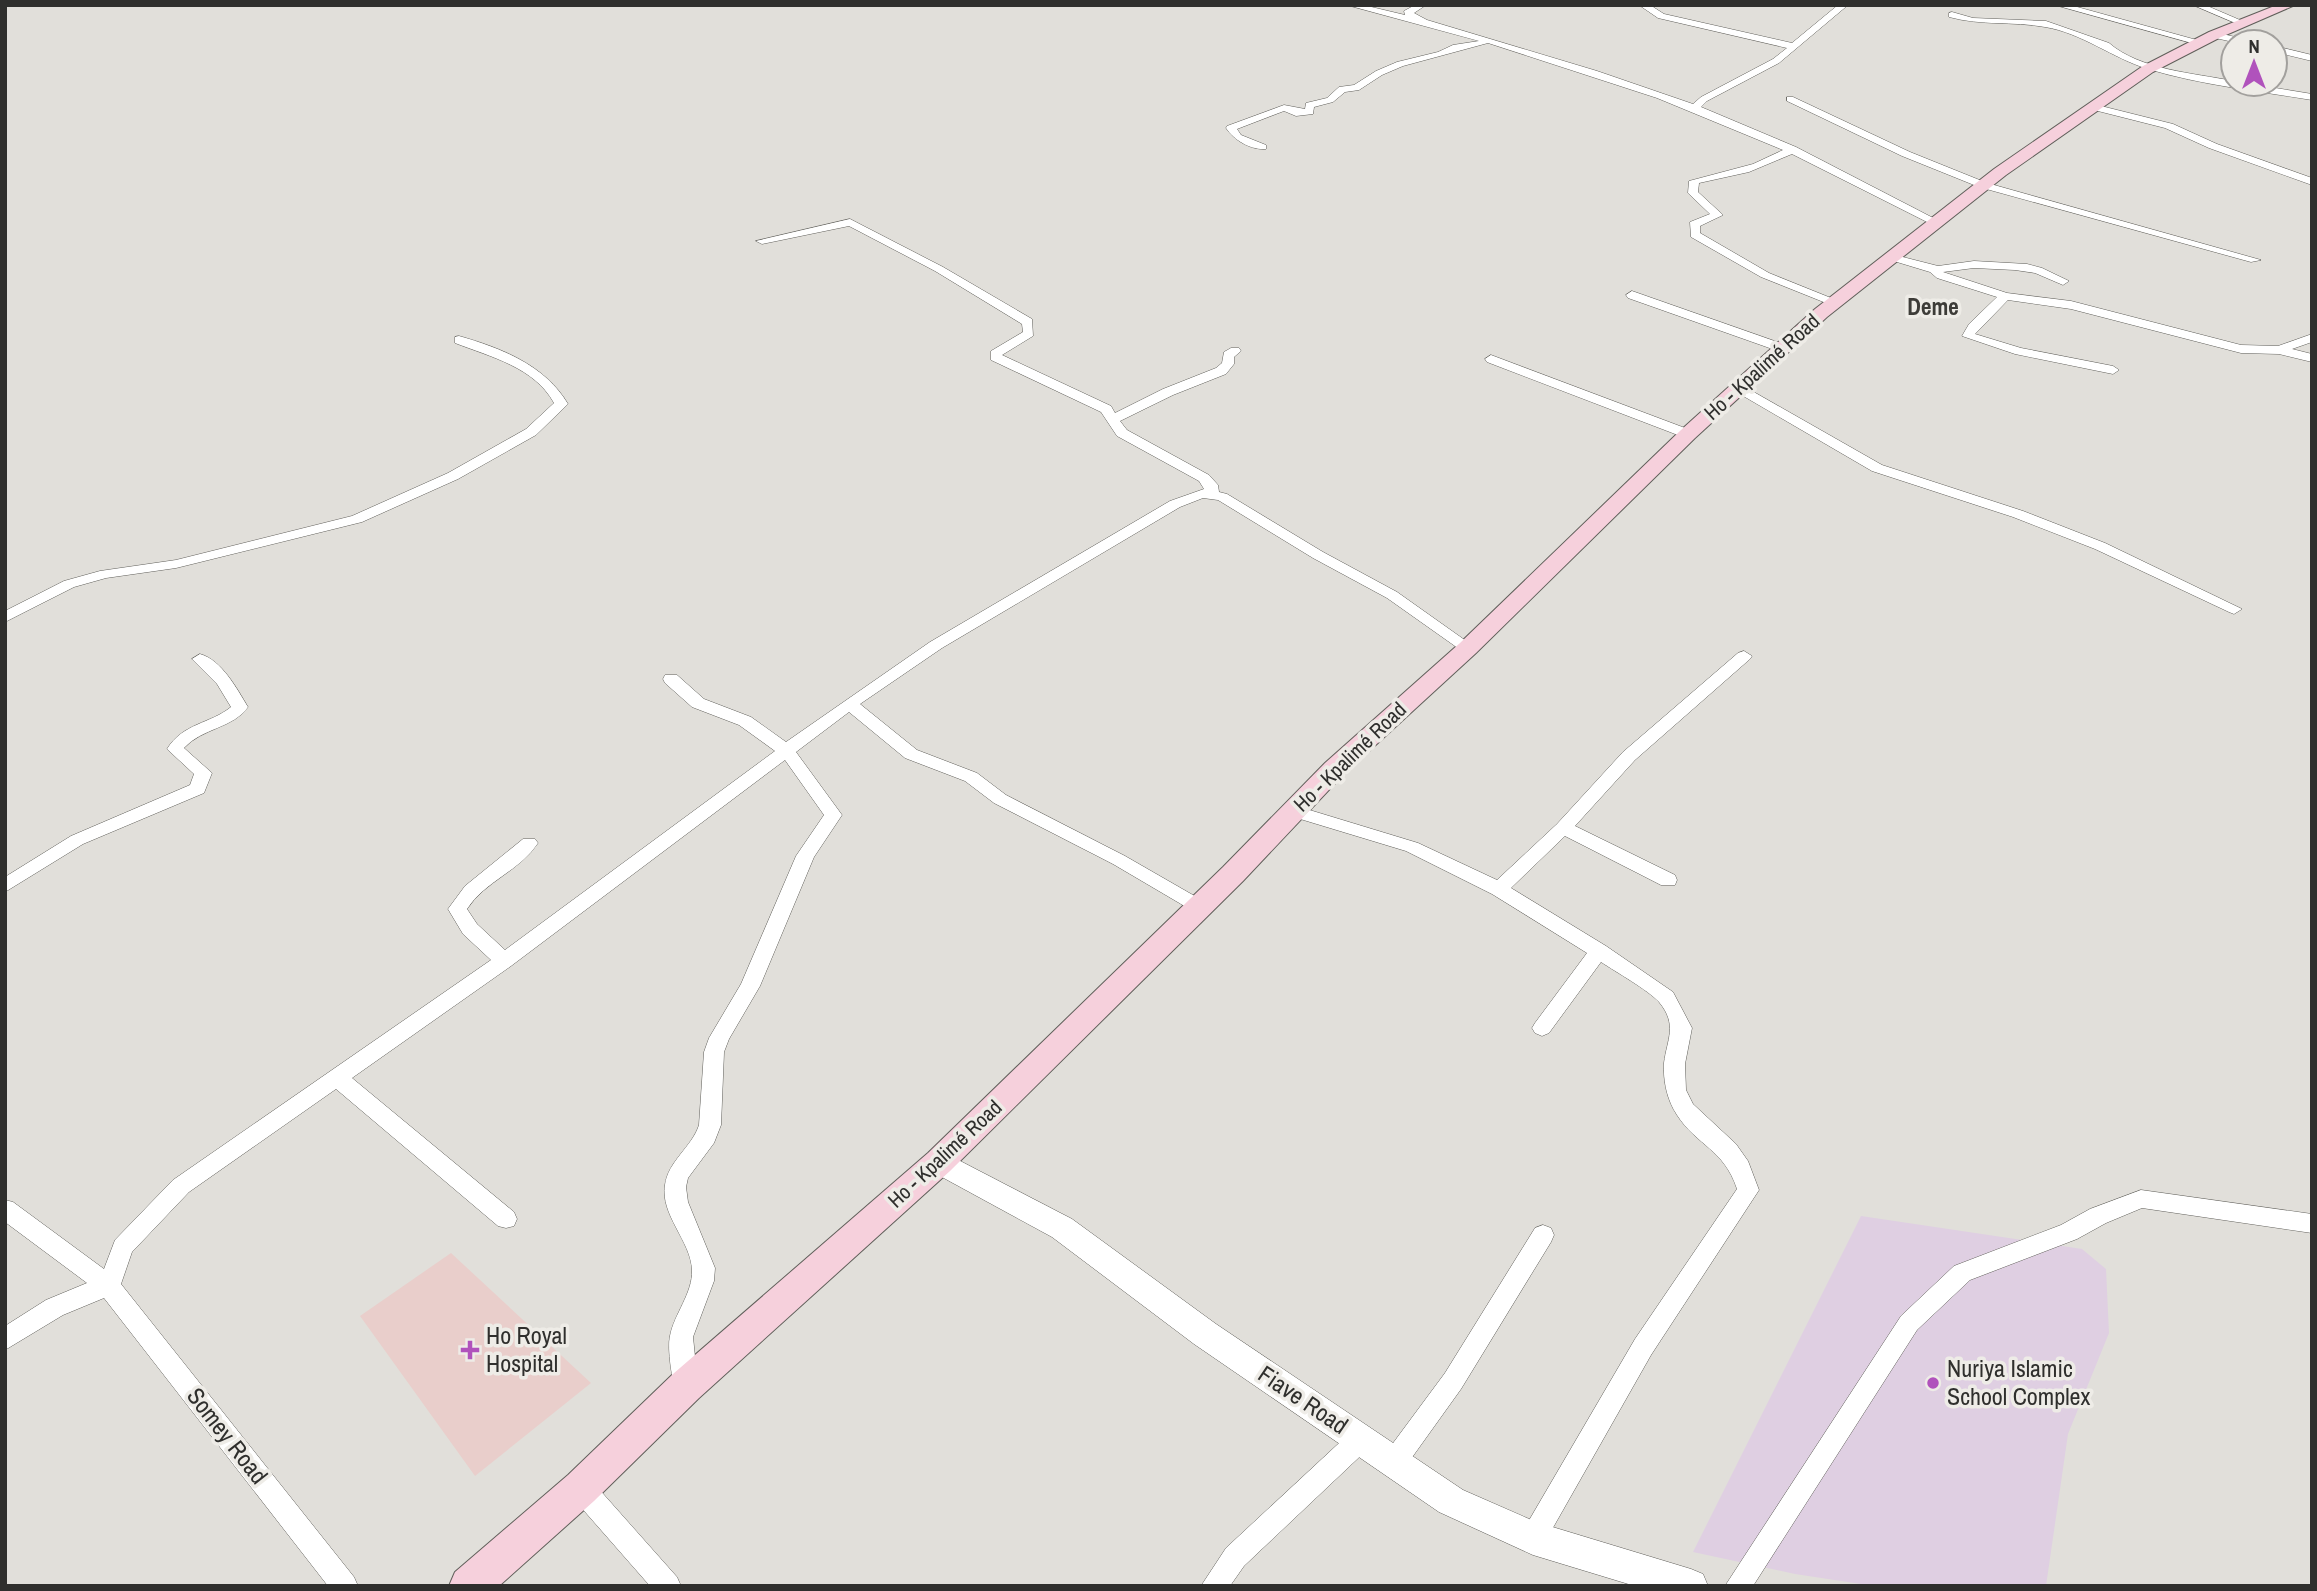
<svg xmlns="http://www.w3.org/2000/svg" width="2317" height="1591" font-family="'Archivo Narrow',sans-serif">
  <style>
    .education { fill: #dfcfe2 }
    .medical { fill: #e9cecb }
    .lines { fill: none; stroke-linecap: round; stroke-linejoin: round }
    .minor-casing { stroke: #605f5a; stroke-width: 1 }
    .tertiary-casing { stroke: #605f5a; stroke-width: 1 }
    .secondary-casing { stroke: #605f5a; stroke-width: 2 }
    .minor { fill: #fff; fill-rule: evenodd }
    .tertiary { fill: #fff; fill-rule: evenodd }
    .secondary { fill: #f6d0dc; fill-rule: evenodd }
    .poi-dot { fill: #b052bc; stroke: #eeece7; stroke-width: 2.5 }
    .labels { text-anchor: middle; stroke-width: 7; stroke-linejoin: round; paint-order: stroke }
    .street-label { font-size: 21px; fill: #2f2f2d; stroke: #eeece7 }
    .far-district-label { font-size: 23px; font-weight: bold; fill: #3d3c38; stroke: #eeece7 }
    .near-poi-label { font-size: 24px; fill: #2f2f2d; stroke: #eeece7; text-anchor: start }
    .near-street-label { font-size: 24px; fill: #2f2f2d; stroke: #eeece7 }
  </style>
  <rect width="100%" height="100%" fill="#e1dfda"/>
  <polygon class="education" points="1861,1216 2082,1249 2106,1269 2109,1333 2068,1434 2046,1586 1874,1586 1795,1574 1693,1552"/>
  <polygon class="medical" points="451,1253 591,1383 475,1476 360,1316"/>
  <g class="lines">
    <g class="minor-casing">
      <g id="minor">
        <path d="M 1347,5 L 1363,5 L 1405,15 L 1404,11 L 1415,5 L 1426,5 L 1414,13 L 1427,20 L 1597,71 L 1693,104 L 1701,97 L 1773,59 L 1787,48 L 1658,18 L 1639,5 L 1650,5 L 1664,14 L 1792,43 L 1838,5 L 1848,5 L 1779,63 L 1707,101 L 1701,107 L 1796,147 L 1941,222 L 1931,224 L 1792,154 L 1749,172 L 1699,183 L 1698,192 L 1723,215 L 1700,226 L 1700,233 L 1769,273 L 1841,302 L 1831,305 L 1761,277 L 1691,237 L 1690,222 L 1710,214 L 1688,193 L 1689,181 L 1753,164 L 1783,150 L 1657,98 L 1488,43 L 1403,66 L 1382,75 L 1359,90 L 1345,92 L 1333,102 L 1314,107 L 1313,114 L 1296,116 L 1284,111 L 1237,129 L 1241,135 L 1266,145 L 1266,149 C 1250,150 1234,140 1226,128 L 1227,126 L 1284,105 L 1305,109 L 1306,103 L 1327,98 L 1339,87 L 1354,85 L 1376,71 L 1397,62 L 1438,52 L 1453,45 L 1479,41 Z"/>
        <polygon points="2055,5 2070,5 2204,42 2199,45"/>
        <polygon points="2193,5 2205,5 2247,23 2240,25"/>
        <path d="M 1952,12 L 1973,18 L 2046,21 L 2109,43 C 2140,70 2194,73 2233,81 L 2233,84 L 2251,84 L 2312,94 L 2312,100 C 2258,91 2201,85 2148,69 C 2112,58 2082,33 2045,27 C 2012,21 1982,26 1949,17 L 1949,13 Z"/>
        <polygon points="2214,32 2248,40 2250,42 2233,42 2211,37 2209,35"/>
        <polygon points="2275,46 2312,55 2312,61 2275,52"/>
        <polygon points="1787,97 1793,97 1910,152 1987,183 2261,260 2251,262 1979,187 1902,156 1787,101"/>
        <polygon points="2093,104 2173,124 2217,144 2312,178 2312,185 2209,148 2165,128 2090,109 2090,105"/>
        <path d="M 850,219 L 943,267 L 1032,319 L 1033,336 L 1002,355 L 1111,406 L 1115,413 L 1163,389 L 1216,368 L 1222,363 L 1224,352 L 1231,348 L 1239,348 L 1241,351 L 1234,357 L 1234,364 L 1226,374 L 1173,395 L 1120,421 L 1127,430 L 1209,475 L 1218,485 L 1219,492 L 1227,494 L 1323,552 L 1397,592 L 1476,648 L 1468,653 L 1462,651 L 1387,598 L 1313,558 L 1218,500 L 1203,498 L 1180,507 L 942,648 L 860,704 L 917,750 L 977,773 L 1006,795 L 1125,856 L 1205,902 L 1207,907 L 1205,912 L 1198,914 L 1113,864 L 994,803 L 965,781 L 905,758 L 849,712 L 796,752 L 842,815 L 814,857 L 760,986 L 729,1039 L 724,1052 L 721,1125 L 714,1143 L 688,1178 L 686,1187 L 688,1202 L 715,1268 L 714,1281 L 693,1337 L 698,1386 L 695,1394 L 686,1397 L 677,1394 C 672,1382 667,1348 670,1336 C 674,1314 693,1293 692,1270 C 691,1241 660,1215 665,1185 C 668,1161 692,1147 699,1125 L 704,1052 L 709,1038 L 741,984 L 796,856 L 824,815 L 785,760 L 511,966 L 352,1078 L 514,1212 L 517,1219 L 514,1226 L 506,1228 L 498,1226 L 336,1089 L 189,1192 L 132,1252 L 121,1284 L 354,1577 L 358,1586 L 328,1586 L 104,1298 L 63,1315 L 5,1350 L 5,1326 L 46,1300 L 87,1283 L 5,1222 L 5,1200 L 13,1202 L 104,1269 L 115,1240 L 173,1180 L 491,960 L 463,934 L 448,909 L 465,886 L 523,839 L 535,839 L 538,843 C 520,871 485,881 467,909 L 477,924 L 505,950 L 775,751 L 739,725 L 692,707 L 665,683 L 663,679 L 665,675 L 677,675 L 704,699 L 751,717 L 786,742 L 930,642 L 1170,501 L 1204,489 L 1199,481 L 1117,436 L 1101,412 L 991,360 L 991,351 L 1023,332 L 1022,324 L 935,271 L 849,226 L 762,244 L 756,241 Z"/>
        <polygon points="1891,254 1938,266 1974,261 2027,264 2042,268 2069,281 2063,285 2035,273 2015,270 1974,268 1943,272 2007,293 2071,301 2241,345 2278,346 2312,334 2312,342 2292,349 2312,354 2312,362 2279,354 2241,353 2071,309 2008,300 1975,334 2021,348 2113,366 2119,370 2113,374 2015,354 1962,336 1969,324 1997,297 1937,278 1930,272 1887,259 1887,255"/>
        <polygon points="1632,291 1786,345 1788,348 1782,352 1778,351 1628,298 1626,295"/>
        <path d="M 459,336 C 501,348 545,365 568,404 L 536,435 L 458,479 L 362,522 L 176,568 L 106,578 L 74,587 L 5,622 L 5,611 L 64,581 L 100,571 L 176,560 L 352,516 L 448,473 L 526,429 L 554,403 C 534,367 491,357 455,343 L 455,337 Z"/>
        <polygon points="1491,355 1693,431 1695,434 1688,438 1683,437 1487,362 1485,359"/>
        <polygon points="1738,383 1882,465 2023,511 2105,543 2242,609 2234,614 2229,612 2095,549 2013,517 1872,471 1733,390 1733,384"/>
        <path d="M 1744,651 L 1752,656 L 1750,659 L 1635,760 L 1575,826 L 1675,875 L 1677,880 L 1675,885 L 1661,885 L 1565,836 L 1511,888 L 1606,946 L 1673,992 L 1692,1028 L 1685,1064 L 1686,1090 L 1693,1104 L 1736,1144 L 1748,1161 L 1759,1190 L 1651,1355 L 1542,1547 L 1533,1551 L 1524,1547 L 1520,1538 L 1524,1529 L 1635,1339 L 1737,1189 C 1724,1149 1697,1146 1677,1115 C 1667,1100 1663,1081 1664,1063 C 1667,1039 1678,1025 1659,1002 C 1648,990 1616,972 1601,962 L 1549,1033 L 1542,1036 L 1535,1033 L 1532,1028 L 1535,1023 L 1587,953 L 1492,894 L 1406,851 L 1287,815 L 1284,811 L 1293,805 L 1418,843 L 1497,880 L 1557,824 L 1623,752 L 1738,653 Z"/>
        <path d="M 200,654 C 222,660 237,689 248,707 C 234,728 202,728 184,748 L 212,773 L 204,793 L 83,844 L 5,892 L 5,877 L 71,836 L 190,785 L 194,774 L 167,749 C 183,723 210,724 231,707 L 217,684 L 192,659 Z"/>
        <polygon points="2141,1190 2312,1214 2312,1233 2142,1208 2106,1223 2077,1239 1970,1280 1917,1330 1753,1586 1725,1586 1901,1316 1954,1266 2061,1225 2090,1209"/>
        <polygon points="1543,1225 1551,1228 1554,1235 1551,1242 1461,1389 1403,1470 1394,1474 1385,1470 1382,1462 1385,1454 1445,1373 1535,1228"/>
        <polygon points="1361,1427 1370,1431 1373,1439 1370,1447 1244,1566 1230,1586 1201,1586 1226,1548 1352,1431"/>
        <polygon points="581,1476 590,1479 677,1577 681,1586 650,1586 572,1497 568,1488 572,1479"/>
      </g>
    </g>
    <g class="tertiary-casing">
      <polygon id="tertiary" points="939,1150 1072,1219 1216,1324 1463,1490 1536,1522 1691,1569 1703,1574 1708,1586 1635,1586 1533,1555 1439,1512 1194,1344 1052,1237 929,1170 925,1162 929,1154"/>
    </g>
    <g class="secondary-casing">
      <polygon id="secondary" points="2277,5 2295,5 2219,38 2153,72 2006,175 1827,317 1695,438 1476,653 1343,775 1243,881 950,1171 699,1398 594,1501 499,1586 449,1586 455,1572 568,1475 673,1374 928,1153 1223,867 1325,763 1460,643 1681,430 1815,309 1994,169 2143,66 2209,32"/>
    </g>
    <use href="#minor" class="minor"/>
    <use href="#tertiary" class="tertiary"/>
    <use href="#secondary" class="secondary"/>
  </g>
  <g class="poi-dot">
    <path d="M466.5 1339.5h7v7h7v7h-7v7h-7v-7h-7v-7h7z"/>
    <circle cx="1933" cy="1383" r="7"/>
  </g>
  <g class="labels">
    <g class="street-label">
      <text transform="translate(1762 367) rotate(-42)" y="7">Ho - Kpalimé Road</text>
      <text transform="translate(1350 757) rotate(-44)" y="7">Ho - Kpalimé Road</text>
      <text transform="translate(945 1154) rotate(-43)" y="7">Ho - Kpalimé Road</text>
    </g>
    <g class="far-district-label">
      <text x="1933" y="315">Deme</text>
    </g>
    <g class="near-poi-label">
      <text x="486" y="1344">Ho Royal<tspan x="486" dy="28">Hospital</tspan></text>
      <text x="1947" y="1377">Nuriya Islamic<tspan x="1947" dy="28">School Complex</tspan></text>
    </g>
    <g class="near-street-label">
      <text transform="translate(1303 1400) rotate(34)" y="8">Fiave Road</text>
      <text transform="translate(227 1436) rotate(52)" y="8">Somey Road</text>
    </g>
  </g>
  <rect width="2317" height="1591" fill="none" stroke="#2f2f2d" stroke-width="14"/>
  <g transform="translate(2254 63)"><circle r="33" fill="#eeece7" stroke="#a2a09d" stroke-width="2"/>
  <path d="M0-5L12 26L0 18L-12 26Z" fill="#b052bc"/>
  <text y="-10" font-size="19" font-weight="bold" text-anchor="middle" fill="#2f2f2d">N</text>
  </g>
</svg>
